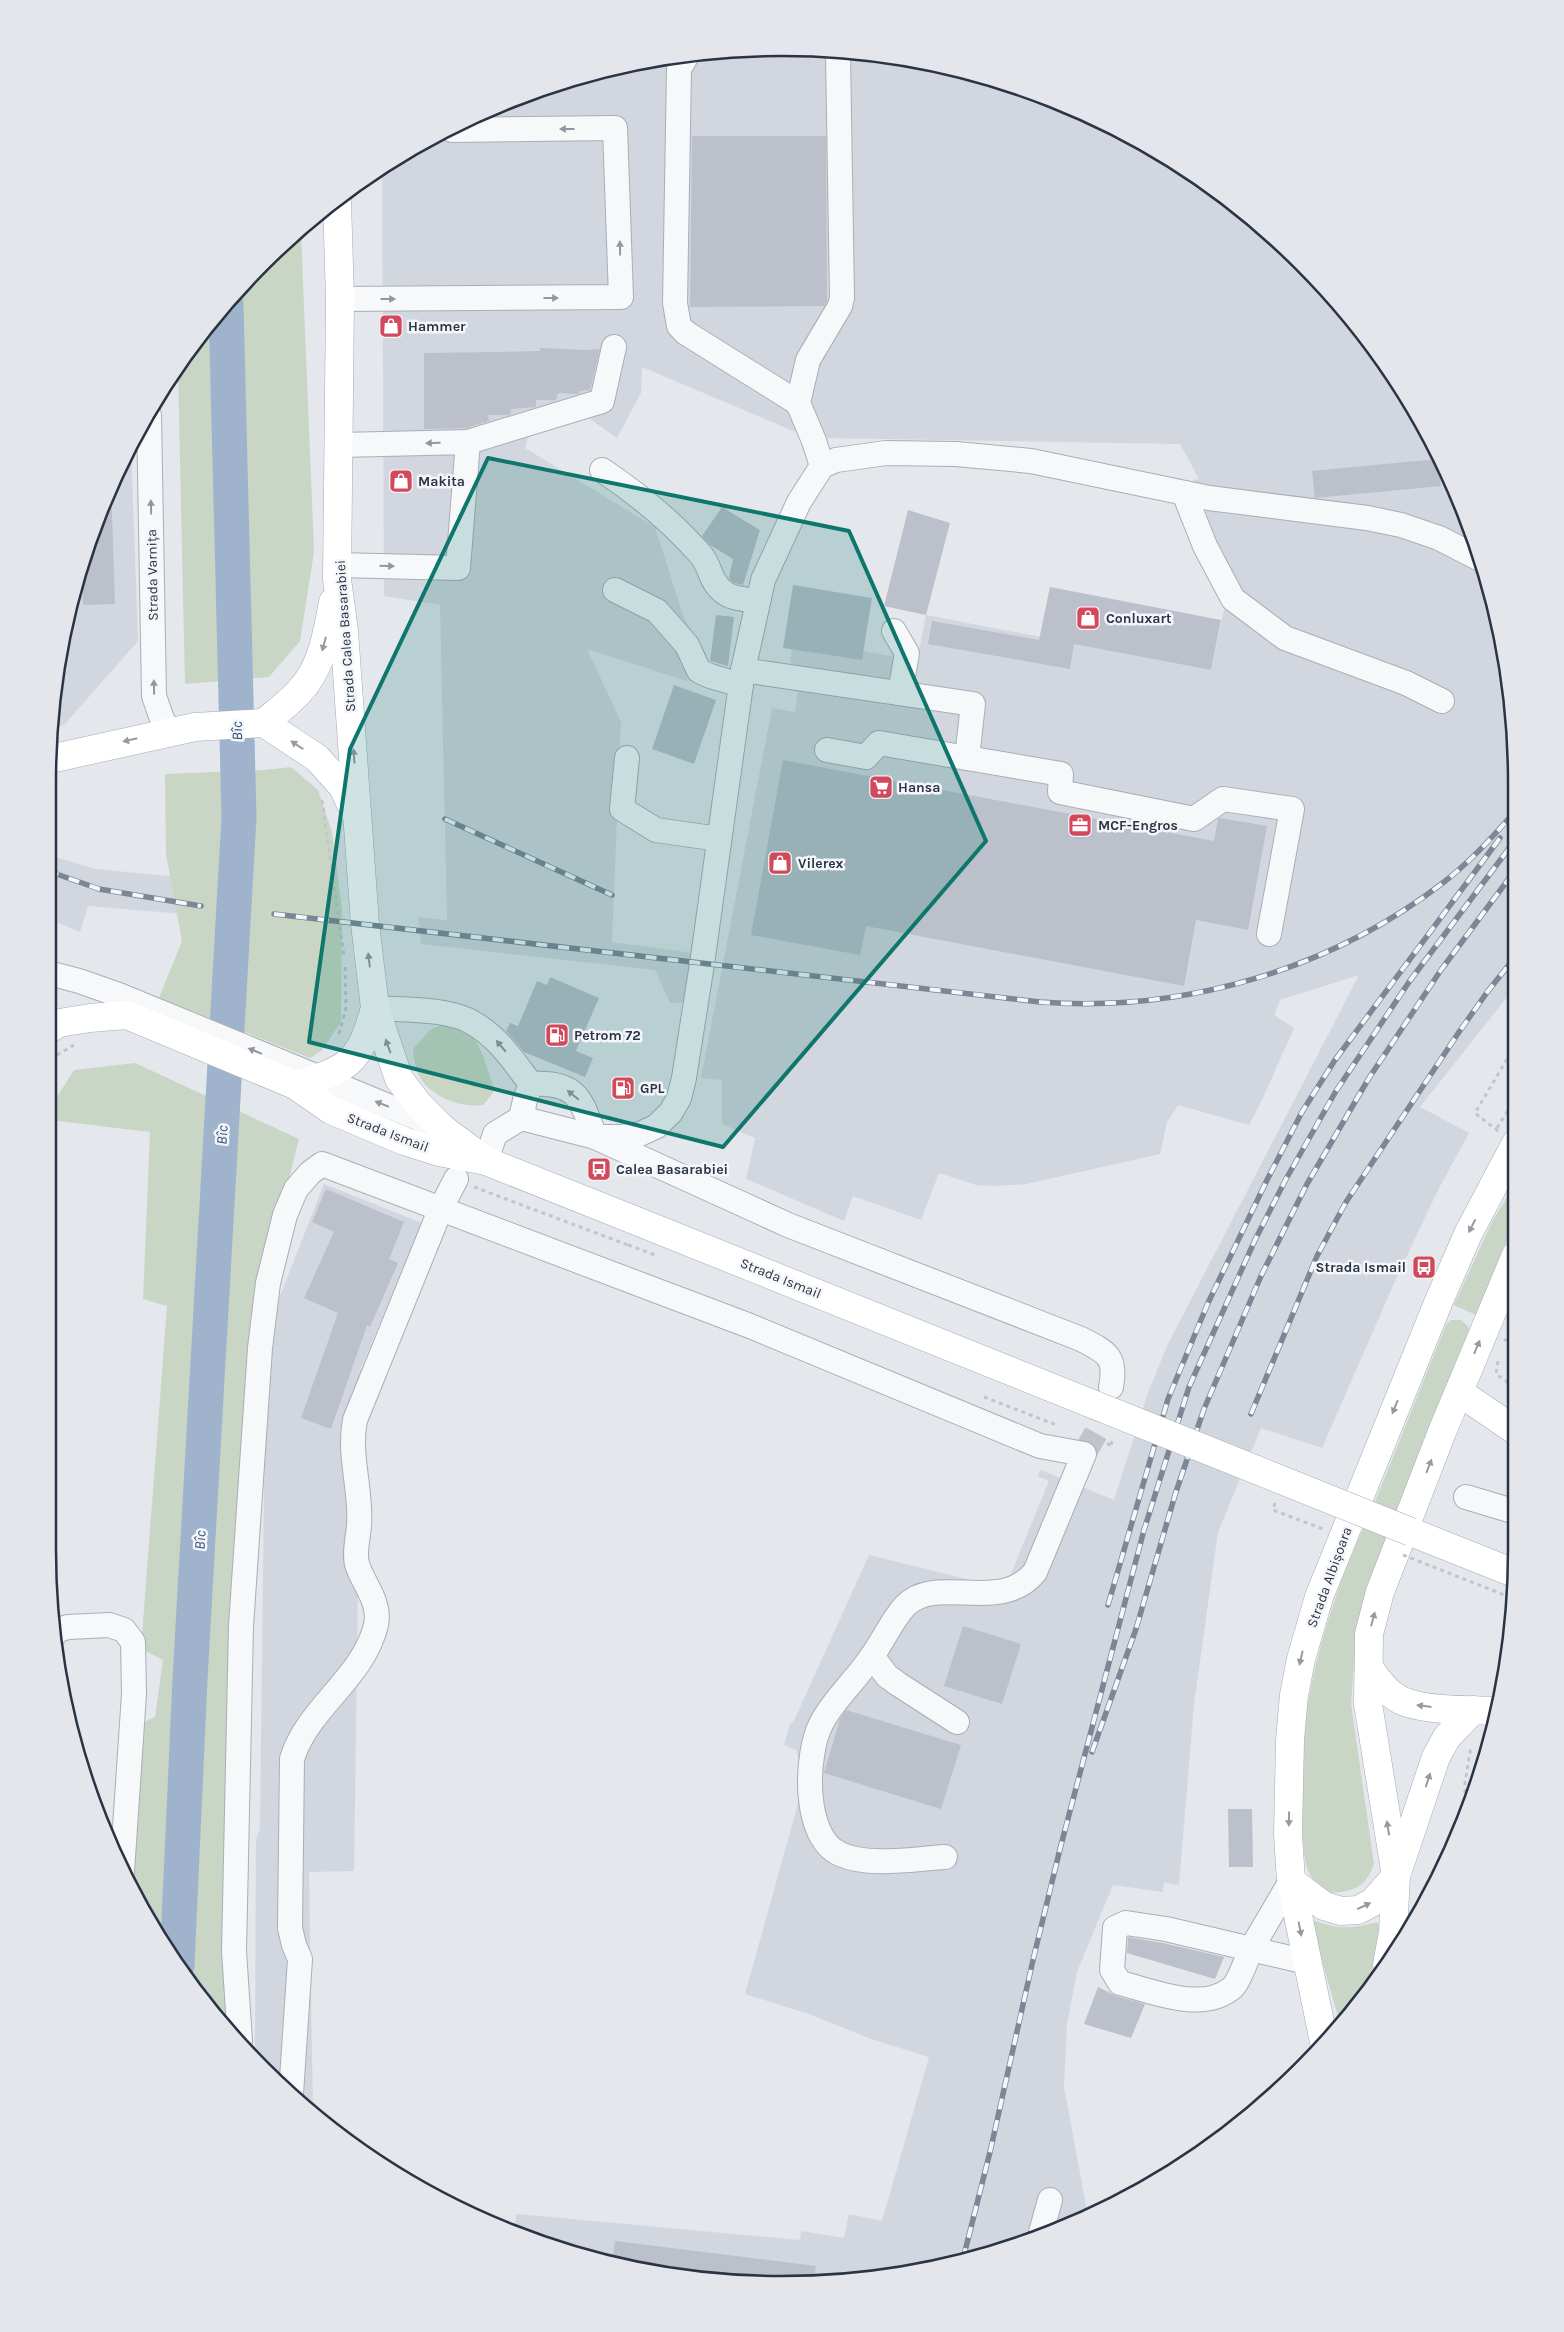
<svg xmlns="http://www.w3.org/2000/svg" width="1564" height="2332" font-family="Karla,sans-serif">
  <style>
    .built { fill: #d2d6de }
    .green { fill: #c9d6c5 }
    .lines { fill: none; stroke-linecap: round; stroke-linejoin: round }
    .river { stroke: #9fb4cc; stroke-width: 35 }
    .building { fill: #bbc0ca }
    .minor-tunnel { stroke: #bfc3cb; stroke-width: 24; stroke-dasharray: 24 12; stroke-linecap: butt }
    .minor-casing { stroke: #a9aeb7; stroke-width: 26 }
    .major-casing { stroke: #a3abb8; stroke-width: 29 }
    .path { stroke: #c2c5cb; stroke-width: 3; stroke-dasharray: 4 4; stroke-linecap: butt }
    .minor { stroke: #f7f8fa; stroke-width: 24 }
    .major { stroke: #fff; stroke-width: 28 }
    .rail-casing { stroke: #7d8696; stroke-width: 5.5 }
    .rail { stroke: #f4f6f9; stroke-width: 4; stroke-dasharray: 11; stroke-linecap: butt }
    .major-bridge-casing { stroke: #a3abb8; stroke-width: 29; stroke-linecap: butt }
    .path-bridge { stroke: #c2c5cb; stroke-width: 3; stroke-dasharray: 4 4; stroke-linecap: butt }
    .major-bridge { stroke: #fff; stroke-width: 28 }
    .oneway { fill: #9196a0 }
    .oneway2 { fill: #959aa2 }
    .marked { fill: #0f766e; fill-opacity: 0.2; stroke: #0f766e; stroke-width: 4; stroke-linejoin: round }
    .labels { text-anchor: middle; stroke-width: 5; stroke-linejoin: round; paint-order: stroke }
    .poi-label { font-size: 14px; font-weight: bold; fill: #2b3445; stroke: #f4f6f9; text-anchor: start }
    .street-label { font-size: 14px; fill: #2b3445; stroke: #f4f6f9 }
    .water-label { font-size: 15px; font-style: italic; fill: #34527a; stroke: #f4f6f9 }
    .rim { fill: none; stroke: #2b3445; stroke-width: 2.5 }
  </style>
  <rect width="100%" height="100%" fill="#e4e7ec"/>
  <g class="built">
    <polygon points="782,48 925,62 1063,103 1190,171 1301,262 1393,374 1460,501 1502,638 1516,782 1516,986 1420,1107 1469,1133 1437,1192 1395,1281 1322,1448 1261,1428 1218,1532 1194,1704 1179,1885 1164,1883 1163,1892 1113,1885 1077,1972 1067,2024 1064,2087 1088,2216 1063,2229 926,2270 830,2283 734,2283 638,2270 513,2232 517,2214 800,2240 801,2231 844,2238 849,2214 882,2221 929,2057 871,2039 809,2014 745,1994 804,1782 796,1750 784,1745 790,1723 793,1723 869,1555 970,1580 985,1582 999,1580 1010,1576 1049,1481 1037,1476 1041,1470 1114,1500 1148,1393 1167,1346 1359,975 1280,1000 1274,1015 1294,1028 1262,1100 1249,1125 1178,1105 1167,1122 1160,1154 1026,1184 996,1186 976,1185 939,1173 921,1220 853,1196 844,1221 746,1179 755,1138 722,1124 722,1080 701,1078 772,708 795,712 801,666 790,663 792,649 805,640 917,661 926,615 1211,670 1226,601 1189,513 1208,516 1193,480 1199,479 1180,444 826,438 798,433 642,367 641,393 617,438 586,416 530,430 525,448 655,527 684,618 706,655 691,664 687,681 587,649 621,722 612,942 694,953 686,1003 670,1003 655,970 421,944 418,917 447,920 440,605 384,596 382,167 501,104 638,62"/>
    <polygon points="131,444 138,641 64,725 53,728 62,639 87,546 123,457"/>
    <polygon points="48,852 55,857 95,869 199,879 196,915 88,906 80,932 49,919"/>
    <polygon points="324,1184 422,1223 361,1368 354,1871 309,1872 313,2114 272,2077 272,2068 260,2067 255,2060 256,1840 260,1829 265,1410 273,1314"/>
  </g>
  <g class="green">
    <polygon points="301,231 314,552 300,641 269,677 185,684 178,369 199,335 262,263"/>
    <polygon points="291,767 318,790 332,832 342,908 341,1022 322,1050 310,1058 159,998 182,941 166,854 165,774 265,770"/>
    <path d="M 443,1025 C 480,1027 482,1055 493,1085 L 493,1093 L 483,1105 C 462,1108 433,1098 421,1079 C 415,1070 414,1060 413,1049 L 431,1029 Z"/>
    <polygon points="135,1063 299,1139 253,1321 248,1879 231,2031 171,1958 129,1885 136,1726 155,1717 163,1660 141,1649 167,1306 143,1299 150,1132 50,1120 50,1108 74,1070"/>
    <polygon points="1512,1189 1516,1190 1516,1218 1476,1315 1454,1305 1492,1222"/>
    <path d="M 1451,1320 L 1461,1320 L 1468,1326 L 1470,1336 L 1360,1618 L 1354,1663 L 1351,1704 L 1374,1864 C 1365,1889 1352,1892 1327,1893 C 1301,1873 1305,1856 1302,1826 C 1294,1743 1314,1655 1343,1577 C 1354,1547 1369,1517 1381,1487 C 1403,1433 1424,1379 1446,1325 Z"/>
    <path d="M 1310,1919 C 1336,1929 1349,1930 1377,1922 L 1381,1928 L 1369,1987 L 1340,2023 Z"/>
  </g>
  <g class="lines">
    <polyline class="river" points="177,1965 190,1679 239,817 226,305"/>
  </g>
  <g class="building">
    <polygon points="692,136 826,136 827,301 824,306 690,307"/>
    <polygon points="540,348 587,350 600,349 590,390 580,391 579,394 558,393 556,400 536,400 536,407 511,409 510,415 488,415 489,421 466,428 424,429 424,353 496,352 540,351"/>
    <polygon points="1438,459 1441,486 1315,498 1312,471"/>
    <polygon points="111,486 115,604 83,605 82,563 87,546"/>
    <polygon points="722,507 760,530 743,585 734,583 729,578 733,559 710,545 702,536"/>
    <polygon points="908,510 950,523 926,615 884,606"/>
    <polygon points="793,585 872,598 862,660 783,648"/>
    <polygon points="1050,587 1221,620 1211,670 1074,644 1070,669 928,644 932,621 1039,640"/>
    <polygon points="716,615 734,617 728,666 710,661"/>
    <polygon points="674,685 716,700 694,764 652,749"/>
    <polygon points="783,760 1214,841 1218,819 1220,818 1267,826 1248,930 1196,920 1184,986 866,926 860,955 751,935"/>
    <polygon points="550,977 599,998 576,1051 593,1058 585,1077 524,1052 506,1031 510,1023 518,1026 537,981 547,985"/>
    <polygon points="326,1189 404,1222 389,1259 398,1263 370,1327 367,1325 331,1429 301,1418 338,1313 304,1298 334,1232 312,1222"/>
    <polygon points="963,1626 1021,1644 1002,1704 944,1686"/>
    <polygon points="846,1710 961,1745 941,1809 824,1773 840,1719"/>
    <polygon points="1228,1809 1252,1809 1253,1867 1229,1867"/>
    <polygon points="1128,1937 1163,1943 1224,1957 1215,1979 1127,1953"/>
    <polygon points="1098,1987 1116,1996 1145,2004 1131,2038 1084,2024"/>
    <polygon points="615,2241 816,2266 813,2283 734,2283 638,2270 612,2262"/>
  </g>
  <g class="lines">
    <polyline class="minor-tunnel" points="1084,1454 1100,1426 1110,1391"/>
    <g class="minor-casing">
      <g id="minor">
        <polyline points="686,57 679,69 675,303 679,326 686,333 798,403"/>
        <polyline points="340,299 621,297 615,128 452,130"/>
        <polyline points="149,415 154,696 162,719 170,732"/>
        <polyline points="468,442 602,401 614,347"/>
        <polyline points="822,466 814,441 798,403 808,360 840,306 842,298 838,53"/>
        <path d="M 602,470 C 638,494 672,522 701,555 C 712,569 709,581 725,593 C 732,599 749,599 758,602"/>
        <polyline points="1184,493 1205,546 1233,599 1285,638 1406,683 1442,701"/>
        <polyline points="338,565 458,568 468,442 340,445"/>
        <polyline points="615,590 657,611 687,645 699,671 710,676 741,685"/>
        <polyline points="894,631 907,653 900,693"/>
        <polyline points="743,670 973,704 967,758 1061,774 1060,792 1194,819 1223,799 1292,809 1269,934"/>
        <polyline points="827,750 866,757 879,743 967,758"/>
        <polyline points="627,758 622,809 656,830 719,839"/>
        <polyline points="49,973 79,981 119,995 439,1127"/>
        <path d="M 375,1008 C 403,1010 449,1008 473,1023 C 498,1037 514,1062 531,1084"/>
        <path d="M 521,1118 L 525,1100 L 531,1084 C 577,1081 581,1099 595,1137 L 620,1137 L 640,1134 L 657,1126 L 671,1112 L 679,1098 L 684,1078 L 702,964 L 743,670 L 763,580 L 799,502 L 822,466 L 836,460 L 886,453 L 956,454 L 1031,461 L 1209,498 L 1367,518 L 1401,525 L 1439,538 L 1478,558"/>
        <path d="M 486,1161 L 495,1134 L 521,1118 L 595,1137 L 788,1225 L 1081,1339 C 1106,1352 1117,1356 1111,1387"/>
        <polyline points="1466,1497 1516,1512"/>
        <polyline points="54,1635 58,1630 68,1627 109,1625 124,1630 133,1642 134,1694 122,1872"/>
        <polyline points="872,1656 887,1676 898,1684 957,1722"/>
        <polyline points="1291,1881 1251,1949 1307,1962"/>
        <path d="M 1126,1923 L 1166,1929 L 1251,1949 C 1247,1958 1239,1982 1232,1988 C 1202,2013 1153,1991 1120,1983 L 1112,1970 L 1115,1928 Z"/>
        <path d="M 240,2041 L 234,1951 L 241,1626 L 260,1348 L 268,1283 L 285,1215 L 296,1189 L 310,1173 L 322,1164 L 750,1326 L 1040,1446 L 1084,1454 L 1035,1572 C 1000,1615 937,1573 905,1606 C 892,1620 883,1641 872,1656 C 857,1679 835,1698 822,1722 C 805,1753 802,1837 840,1854 C 868,1867 914,1859 945,1857"/>
        <path d="M 291,2094 L 300,1959 L 294,1945 L 290,1928 L 292,1759 C 307,1708 363,1679 376,1625 C 381,1602 363,1584 357,1564 C 354,1553 358,1538 359,1526 C 362,1491 348,1456 355,1420 L 441,1208 L 456,1179"/>
        <polyline points="1040,2236 1050,2200"/>
      </g>
    </g>
    <g class="major-casing">
      <g id="major">
        <polyline points="337,202 340,299 337,579 344,631 365,924 375,1008 399,1079 419,1105 443,1129 486,1161"/>
        <path d="M 264,723 C 275,713 288,704 299,692 C 322,668 327,634 333,602"/>
        <polyline points="50,759 195,727 264,723 317,758 343,787 354,811"/>
        <polyline points="49,1029 59,1023 90,1018 127,1015 295,1085 331,1110 404,1141 439,1152 486,1161 634,1220"/>
        <path d="M 295,1085 C 349,1069 359,1064 375,1008"/>
        <polyline points="1459,1392 1516,1431"/>
        <polyline points="1411,1532 1514,1573"/>
        <path d="M 1369,1667 C 1378,1682 1391,1698 1408,1703 C 1432,1711 1472,1710 1498,1711"/>
        <polyline points="1291,1881 1324,1906 1341,1911 1358,1910 1373,1902 1396,1876 1436,1757 1447,1737 1473,1710"/>
        <polyline points="1387,1965 1393,1932 1396,1876 1368,1704 1369,1634 1380,1592 1442,1432 1516,1255"/>
        <polyline points="1324,2042 1291,1881 1288,1834 1290,1740 1294,1695 1301,1659 1319,1597 1438,1303 1468,1234 1516,1143"/>
      </g>
    </g>
    <g class="path">
      <polyline points="322,800 344,957"/>
      <polyline points="339,1034 346,1008 345,966"/>
      <polyline points="50,1059 74,1045"/>
      <polyline points="1497,1128 1516,1097"/>
      <polyline points="1498,1131 1475,1113 1516,1044"/>
      <polyline points="474,1187 628,1245"/>
      <polyline points="1504,1339 1516,1346"/>
      <polyline points="1498,1361 1496,1374 1516,1388"/>
      <polyline points="984,1397 1059,1426"/>
      <polyline points="1111,1445 1113,1437"/>
      <polyline points="1275,1503 1273,1510 1323,1529"/>
      <polyline points="1465,1817 1465,1783 1471,1746"/>
    </g>
    <use href="#minor" class="minor"/>
    <use href="#major" class="major"/>
    <g class="rail-casing">
      <g id="rail">
        <polyline points="445,819 612,895"/>
        <polyline points="48,871 99,889 201,906"/>
        <path d="M 274,914 L 1040,1002 C 1183,1013 1330,970 1444,882 C 1471,861 1494,836 1516,810"/>
        <polyline points="1251,1414 1317,1256 1346,1202 1459,1032 1488,991 1516,956"/>
        <polyline points="1108,1605 1168,1399 1208,1303 1267,1180 1302,1112 1335,1060 1500,838"/>
        <polyline points="1092,1752 1136,1629 1175,1495 1204,1409 1261,1276 1307,1184 1369,1078 1441,970 1516,869"/>
        <polyline points="963,2259 990,2152 1033,1960 1060,1849 1144,1530 1189,1387 1255,1240 1286,1179 1336,1091 1409,982 1516,839"/>
      </g>
    </g>
    <use href="#rail" class="rail"/>
    <g class="major-bridge-casing">
      <polyline id="major-bridge" points="634,1220 1411,1532"/>
    </g>
    <g class="path-bridge">
      <polyline points="628,1245 655,1255"/>
      <polyline points="1084,1436 1111,1445"/>
      <polyline points="1403,1555 1512,1598"/>
    </g>
    <use href="#major-bridge" class="major-bridge"/>
  </g>
  <defs><path id="oneway-solid" d="M-6-.8H1V-3.2L6.5 0L1 3.2V.8H-6Z" transform="scale(1.25)"/></defs>
  <g class="oneway">
    <use href="#oneway-solid" transform="translate(567 129) rotate(180)"/>
    <use href="#oneway-solid" transform="translate(620 248) rotate(-91)"/>
    <use href="#oneway-solid" transform="translate(551 298)"/>
    <use href="#oneway-solid" transform="translate(388 299)"/>
    <use href="#oneway-solid" transform="translate(433 443) rotate(179)"/>
    <use href="#oneway-solid" transform="translate(151 507) rotate(-91)"/>
    <use href="#oneway-solid" transform="translate(387 566) rotate(2)"/>
    <use href="#oneway-solid" transform="translate(154 687) rotate(-91)"/>
    <use href="#oneway-solid" transform="translate(501 1046) rotate(-130)"/>
    <use href="#oneway-solid" transform="translate(255 1051) rotate(-158)"/>
    <use href="#oneway-solid" transform="translate(573 1095) rotate(-141)"/>
    <use href="#oneway-solid" transform="translate(382 1104) rotate(-158)"/>
  </g>
  <g class="oneway2">
    <use href="#oneway-solid" transform="translate(324 644) rotate(105)"/>
    <use href="#oneway-solid" transform="translate(130 740) rotate(167)"/>
    <use href="#oneway-solid" transform="translate(297 745) rotate(-147)"/>
    <use href="#oneway-solid" transform="translate(354 756) rotate(-94)"/>
    <use href="#oneway-solid" transform="translate(369 960) rotate(-97)"/>
    <use href="#oneway-solid" transform="translate(388 1046) rotate(-110)"/>
    <use href="#oneway-solid" transform="translate(1472 1226) rotate(117)"/>
    <use href="#oneway-solid" transform="translate(1477 1347) rotate(-67)"/>
    <use href="#oneway-solid" transform="translate(1395 1407) rotate(112)"/>
    <use href="#oneway-solid" transform="translate(1429 1466) rotate(-69)"/>
    <use href="#oneway-solid" transform="translate(1373 1619) rotate(-75)"/>
    <use href="#oneway-solid" transform="translate(1301 1658) rotate(103)"/>
    <use href="#oneway-solid" transform="translate(1424 1706) rotate(-173)"/>
    <use href="#oneway-solid" transform="translate(1428 1780) rotate(-72)"/>
    <use href="#oneway-solid" transform="translate(1289 1819) rotate(91)"/>
    <use href="#oneway-solid" transform="translate(1388 1828) rotate(-99)"/>
    <use href="#oneway-solid" transform="translate(1364 1906) rotate(-25)"/>
    <use href="#oneway-solid" transform="translate(1300 1929) rotate(79)"/>
  </g>
  <path class="marked" d="M 488,458 L 849,531 L 986,841 L 723,1147 L 309,1042 L 350,749 Z"/>
  <defs>
    <g id="shop-square" transform="scale(1.25)"><rect x="-9" y="-9" width="18" height="18" rx="4" fill="#d1495b" stroke="#f4f6f9"/><path d="M-5-2.5h2.3a2.7 3.5 0 0 1 5.4 0H5L5.5 6h-11ZM-1.5-2.5h3a1.5 2.3 0 0 0-3 0Z" fill="#fff"/></g>
    <g id="supermarket-square" transform="scale(1.25)"><rect x="-9" y="-9" width="18" height="18" rx="4" fill="#d1495b" stroke="#f4f6f9"/><path d="M-6-5.5h2.5l.6 2H6L4.5 2H-2.5L-4.4-4H-6ZM-1.5 3.2a1.3 1.3 0 1 0 .1 0ZM3 3.2a1.3 1.3 0 1 0 .1 0Z" fill="#fff"/></g>
    <g id="office-square" transform="scale(1.25)"><rect x="-9" y="-9" width="18" height="18" rx="4" fill="#d1495b" stroke="#f4f6f9"/><path d="M-6-3h4V-5.5h4V-3h4V5H-6ZM-1-4.5V-3h2v-1.5ZM-6 0V1H6V0Z" fill="#fff"/></g>
    <g id="fuel-square" transform="scale(1.25)"><rect x="-9" y="-9" width="18" height="18" rx="4" fill="#d1495b" stroke="#f4f6f9"/><path d="M-5.5-6h7V0h2V4h1.3V-2.5L3-4.5l.8-.8L6-3V5H2.5V1h-1V6h-7ZM-4.2-4.7v3.2H.2V-4.7Z" fill="#fff"/></g>
    <g id="bus-square" transform="scale(1.25)"><rect x="-9" y="-9" width="18" height="18" rx="4" fill="#d1495b" stroke="#f4f6f9"/><path d="M-5-6H5V4H4V6H2V4H-2V6H-4V4H-5ZM-3.5-4V0h7V-4ZM-3.5 1.2v1.5H-2V1.2ZM2 1.2v1.5H3.5V1.2Z" fill="#fff"/></g>
  </defs>
  <g fill-rule="evenodd">
    <use href="#shop-square" x="391" y="326"/>
    <use href="#shop-square" x="401" y="481"/>
    <use href="#shop-square" x="1088" y="618"/>
    <use href="#supermarket-square" x="881" y="787"/>
    <use href="#office-square" x="1080" y="825"/>
    <use href="#shop-square" x="780" y="863"/>
    <use href="#fuel-square" x="557" y="1035"/>
    <use href="#fuel-square" x="623" y="1088"/>
    <use href="#bus-square" x="599" y="1169"/>
    <use href="#bus-square" x="1424" y="1267"/>
  </g>
  <g class="labels">
    <g class="poi-label">
      <text x="408" y="331">Hammer</text>
      <text x="418" y="486">Makita</text>
      <text x="1106" y="623">Conluxart</text>
      <text x="898" y="792">Hansa</text>
      <text x="1098" y="830">MCF-Engros</text>
      <text x="798" y="868">Vilerex</text>
      <text x="574" y="1040">Petrom 72</text>
      <text x="640" y="1093">GPL</text>
      <text x="616" y="1174">Calea Basarabiei</text>
      <text x="1406" y="1272" text-anchor="end">Strada Ismail</text>
    </g>
    <g class="street-label">
      <text transform="translate(152 575) rotate(-91)" y="5">Strada Varnița</text>
      <text transform="translate(345 636) rotate(-94)" y="5">Strada Calea Basarabiei</text>
      <text transform="translate(388 1132) rotate(21)" y="5">Strada Ismail</text>
      <text transform="translate(781 1278) rotate(22)" y="5">Strada Ismail</text>
      <text transform="translate(1329 1577) rotate(-70)" y="5">Strada Albișoara</text>
    </g>
    <g class="water-label">
      <text transform="translate(237 731) rotate(-92)" y="5">Bîc</text>
      <text transform="translate(222 1135) rotate(-87)" y="5">Bîc</text>
      <text transform="translate(200 1540) rotate(-87)" y="5">Bîc</text>
    </g>
  </g>
  <path d="M0 0H1564V2332H0ZM782 56H782A726 726 0 0 1 1508 782V1550A726 726 0 0 1 782 2276H782A726 726 0 0 1 56 1550V782A726 726 0 0 1 782 56Z" fill="#e4e6eb" fill-rule="evenodd"/>
  <path class="rim" d="M782 56H782A726 726 0 0 1 1508 782V1550A726 726 0 0 1 782 2276H782A726 726 0 0 1 56 1550V782A726 726 0 0 1 782 56Z"/>
</svg>
